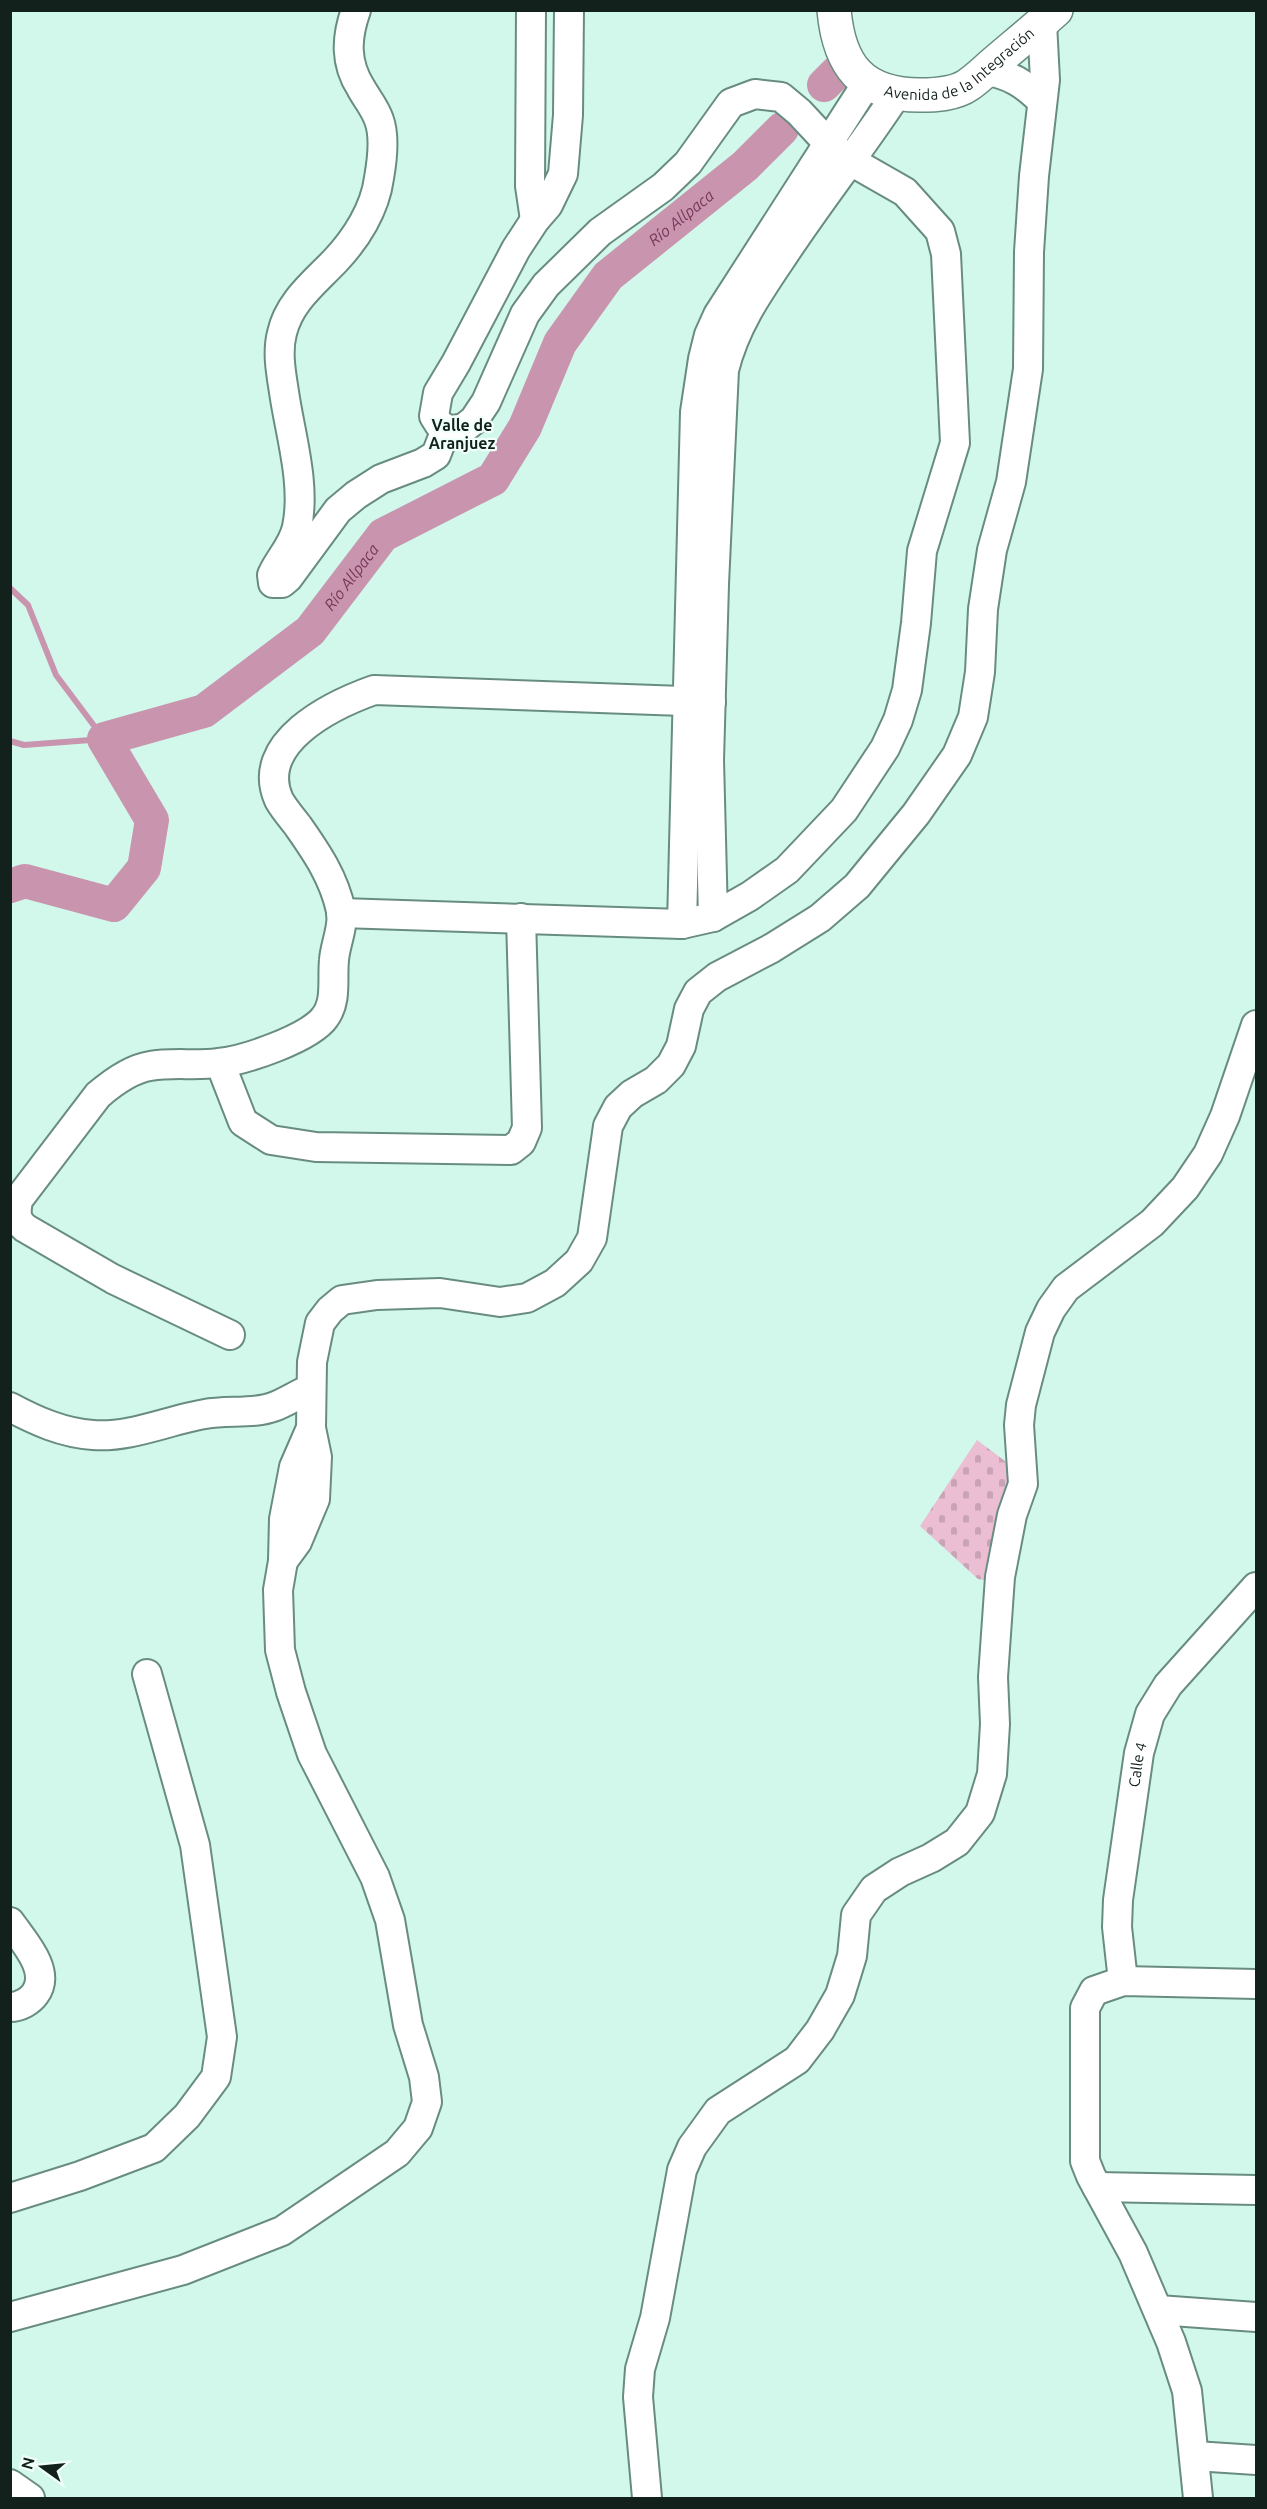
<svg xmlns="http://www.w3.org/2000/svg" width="1267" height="2509" font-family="Ubuntu,sans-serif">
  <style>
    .cemetery { fill: url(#cemetery-stones) }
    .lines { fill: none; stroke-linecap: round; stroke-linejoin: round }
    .stream { stroke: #c995ae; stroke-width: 6 }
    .river { stroke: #c995ae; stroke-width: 34 }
    .minor-casing { stroke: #698c81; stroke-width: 32 }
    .major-casing { stroke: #698c81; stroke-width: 36 }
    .minor { stroke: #fff; stroke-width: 28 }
    .major { stroke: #fff; stroke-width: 33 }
    .labels { text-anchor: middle; stroke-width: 4.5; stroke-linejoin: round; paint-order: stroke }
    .street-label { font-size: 15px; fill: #13211d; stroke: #f0fffa }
    .water-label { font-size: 16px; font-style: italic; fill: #773659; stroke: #f0fffa }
    .neighbourhood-label { font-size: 16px; font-weight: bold; fill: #13211d; stroke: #f0fffa }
  </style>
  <defs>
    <pattern id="cemetery-stones" width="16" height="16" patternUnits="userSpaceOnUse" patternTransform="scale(1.5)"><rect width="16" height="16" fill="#ebbed4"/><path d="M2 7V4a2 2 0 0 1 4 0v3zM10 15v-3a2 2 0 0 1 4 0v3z" fill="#c9a3b6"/></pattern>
  </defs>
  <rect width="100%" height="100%" fill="#d2f8eb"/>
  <polygon class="cemetery" points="977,1440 1017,1470 989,1581 978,1579 920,1526"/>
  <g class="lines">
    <g class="stream">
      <polyline points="10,588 28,605 56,675 104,739"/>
      <polyline points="10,741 24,745 104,739"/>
    </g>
    <g class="river">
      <polyline points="824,85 837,72"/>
      <path id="s1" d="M 10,886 L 25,881 L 114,905 L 144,868 L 152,820 L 104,739 L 204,711 L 310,631 L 383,535 L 493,479 L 525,427 L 560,343 L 608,276 L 745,166 L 782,129"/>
    </g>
    <g class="minor-casing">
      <g id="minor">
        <path d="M 356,10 C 346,38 345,63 361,88 C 367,99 375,108 379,120 C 385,136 382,161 379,178 C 375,209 356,239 335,261 C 314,283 289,302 282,333 C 277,352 281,373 284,392 C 290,434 306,484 297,527 C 293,546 279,559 272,575 L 273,583 L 282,583 L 288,578 L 338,510 L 356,495 L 381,479 L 423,463 L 436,455 L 446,429"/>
        <polyline points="531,10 530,186 535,220"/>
        <path d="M 985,70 C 1012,76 1022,82 1042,101"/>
        <polyline points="341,913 682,924 713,917 750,896 787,870 844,810 885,748 898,720 907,690 916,623 922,551 955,443 946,254 940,231 905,192 849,160 827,142 799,112 781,97 755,94 731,103 688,163 663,187 600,232 546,285 525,314 486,402 474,420 464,428 454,430 446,429 439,424 434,416 438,393 456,363 516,249 535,220 548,205 563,174 568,115 569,10"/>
        <path d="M 713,917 L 709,760 L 714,584 L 724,370 C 735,326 758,293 783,256 C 819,201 860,150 896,95"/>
        <polyline points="682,924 695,412 703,359 709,335 718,315 867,83"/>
        <polyline points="220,1063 243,1122 271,1140 316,1147 511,1150 521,1142 527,1128 521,918"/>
        <path d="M 230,1335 L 113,1279 L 25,1228 C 15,1220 16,1212 18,1200 L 98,1095 C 112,1083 131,1069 150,1066 C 172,1062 196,1066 218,1063 C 243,1061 311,1038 325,1017 C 337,1001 332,980 334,960 C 335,945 344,926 341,911 C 334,878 317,853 298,826 C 292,818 284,809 279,800 C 253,743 332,705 374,690 L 711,702"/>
        <path d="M 10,1407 C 36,1421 63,1433 93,1435 C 130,1438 169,1420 205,1414 C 226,1410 255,1414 273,1407 C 285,1403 298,1394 310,1389"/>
        <polyline points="283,1561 297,1542 315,1499 317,1457 311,1428 312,1362 320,1323 330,1310 342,1300 377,1295 440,1293 500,1302 527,1298 555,1283 579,1261 592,1238 608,1126 618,1107 632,1094 656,1080 671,1065 681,1046 689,1009 698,992 717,977 772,948 820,918 857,886 916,814 957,755 973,717 980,672 983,609 992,550 1011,482 1028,369 1029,252 1034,176 1045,80 1042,23"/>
        <path d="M 10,1922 C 23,1941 52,1971 35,1994 C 30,2001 20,2007 10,2007"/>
        <path id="s2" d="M 1123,1981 L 1117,1927 L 1118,1900 L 1139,1753 L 1150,1714 L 1168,1685 L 1256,1587"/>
        <polyline points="1097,2187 1256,2190"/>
        <polyline points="10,2198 80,2176 154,2148 187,2116 216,2077 222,2037 195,1845 147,1674"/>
        <polyline points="1158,2310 1256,2317"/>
        <polyline points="10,2317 183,2270 282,2231 397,2153 418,2128 427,2102 424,2077 408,2025 390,1920 375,1877 312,1754 291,1692 280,1650 278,1590 283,1561 284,1519 294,1467 311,1428"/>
        <polyline points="1195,2456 1256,2460"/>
        <polyline points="10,2484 30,2498"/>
        <polyline points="647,2498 638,2397 640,2369 655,2318 682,2170 692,2147 718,2111 797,2060 820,2030 840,1995 852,1956 856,1915 874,1889 900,1872 931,1858 957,1842 980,1813 992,1774 995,1724 993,1677 1000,1577 1012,1515 1023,1484 1019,1425 1021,1405 1040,1332 1051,1309 1066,1288 1152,1223 1185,1188 1208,1154 1225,1116 1256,1025"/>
        <polyline points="1198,2498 1187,2391 1171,2342 1133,2253 1091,2176 1085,2161 1085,2008 1094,1991 1123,1981 1256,1984"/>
      </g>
    </g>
    <g class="major-casing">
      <g id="major">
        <path id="s3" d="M 834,10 C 839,66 862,95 920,95 C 936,95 955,94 968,85 C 977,79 985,71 993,64 C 1014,46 1035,29 1056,10"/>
      </g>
    </g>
    <use href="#minor" class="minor"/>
    <use href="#major" class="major"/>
  </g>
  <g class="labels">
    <g class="street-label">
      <text dy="5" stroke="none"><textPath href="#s3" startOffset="186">Avenida de la Integración</textPath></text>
      <text dy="5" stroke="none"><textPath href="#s2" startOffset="218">Calle 4</textPath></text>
    </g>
    <g class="water-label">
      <text dy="6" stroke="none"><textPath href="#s1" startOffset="1107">Río Allpaca</textPath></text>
      <text dy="6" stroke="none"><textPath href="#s1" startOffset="603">Río Allpaca</textPath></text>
    </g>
    <g class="neighbourhood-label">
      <text x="462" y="431">Valle de<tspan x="462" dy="18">Aranjuez</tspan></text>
    </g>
  </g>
  <rect width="1267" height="2509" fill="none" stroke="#13211d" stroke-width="24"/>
  <g transform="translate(42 2467) rotate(285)" stroke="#f0fffa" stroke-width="4.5" paint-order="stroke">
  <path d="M0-4.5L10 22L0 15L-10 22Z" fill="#13211d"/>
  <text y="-9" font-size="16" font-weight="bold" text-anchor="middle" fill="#13211d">N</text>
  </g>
</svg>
